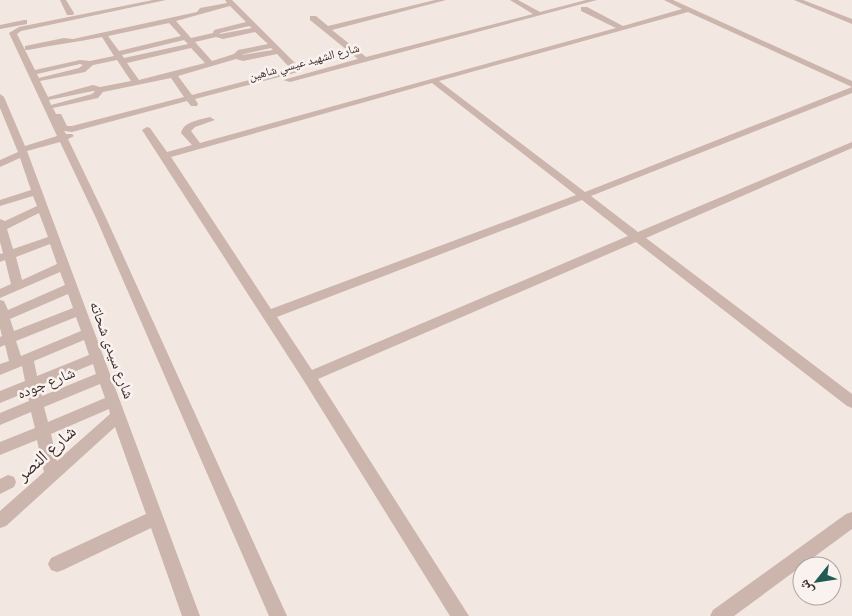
<svg xmlns="http://www.w3.org/2000/svg" width="852" height="616" font-family="Cabin,'Noto Naskh Arabic',sans-serif">
  <style>
    .lines { fill: none; stroke-linecap: round; stroke-linejoin: round }
    .minor { fill: #cbb5ad; fill-rule: evenodd }
    .labels { text-anchor: middle; stroke-width: 5; stroke-linejoin: round; paint-order: stroke }
    .far-street-label { font-size: 12px; fill: #3a2d2b; stroke: #faf2ee }
    .street-label { font-size: 15px; fill: #3a2d2b; stroke: #faf2ee }
    .near-street-label { font-size: 18px; fill: #3a2d2b; stroke: #faf2ee }
  </style>
  <rect width="100%" height="100%" fill="#f3e7e1"/>
  <g class="lines">
    <g class="minor">
      <polygon points="60,0 66,0 74,13 73,15 67,15"/>
      <path d="M 153,0 L 166,0 L 21,31 L 17,34 L 35,70 L 80,60 L 90,61 L 114,56 L 102,37 C 77,42 53,45 28,50 L 25,50 L 25,46 L 64,38 L 73,39 L 197,12 L 200,8 L 227,3 L 225,0 L 232,0 L 299,67 L 298,72 L 195,99 L 198,104 L 197,106 L 191,106 L 187,101 L 72,132 L 64,131 L 66,134 L 72,134 L 74,136 L 68,139 L 106,218 L 287,616 L 269,616 L 96,218 L 60,142 L 27,151 L 200,616 L 182,616 L 151,528 L 63,570 L 57,572 L 51,570 L 48,564 L 51,558 L 146,514 L 115,427 L 6,526 L 0,528 L 0,511 L 44,472 L 37,440 L 0,455 L 0,442 L 35,428 L 31,412 L 0,425 L 0,413 L 29,401 L 27,392 L 0,403 L 0,391 L 25,381 L 22,366 L 0,375 L 0,364 L 9,361 L 5,345 L 0,347 L 0,337 L 2,336 L 0,328 L 0,300 L 4,301 L 8,310 L 65,285 L 60,272 L 0,298 L 0,289 L 11,284 L 5,260 L 0,262 L 0,254 L 3,253 L 0,242 L 0,219 L 5,221 L 37,206 L 33,196 L 0,206 L 0,200 L 31,190 L 20,158 L 0,167 L 0,160 L 18,152 L 0,108 L 0,94 L 4,97 L 25,146 L 57,136 L 9,33 L 19,27 ZM 230,6 L 246,22 L 214,30 L 213,33 L 191,38 L 176,21 ZM 169,23 L 181,36 L 119,51 L 108,36 ZM 249,26 L 252,28 L 220,34 L 220,33 ZM 255,32 L 268,44 L 238,50 L 234,54 L 212,61 L 195,42 L 216,37 L 223,39 ZM 184,40 L 188,44 L 124,58 L 122,55 ZM 191,48 L 205,63 L 139,80 L 127,63 ZM 271,48 L 273,50 L 242,55 L 244,54 ZM 277,54 L 291,69 L 192,95 L 178,76 L 236,59 L 243,61 ZM 117,60 L 131,81 L 100,87 L 93,85 L 48,97 L 40,81 L 85,72 L 93,65 ZM 80,64 L 83,65 L 79,68 L 39,78 L 37,74 ZM 171,78 L 184,97 L 72,126 L 67,126 L 61,114 L 56,114 L 53,108 L 98,98 L 103,92 ZM 93,91 L 95,91 L 92,94 L 51,105 L 49,100 ZM 39,213 L 48,237 L 13,249 L 7,229 ZM 50,244 L 57,264 L 22,280 L 16,257 ZM 68,294 L 73,308 L 14,331 L 10,319 ZM 76,317 L 81,331 L 21,356 L 16,341 ZM 84,340 L 89,355 L 37,376 L 34,361 ZM 93,364 L 96,374 L 42,396 L 40,386 ZM 100,384 L 105,398 L 48,422 L 44,407 ZM 109,409 L 110,414 L 57,461 L 51,434 Z"/>
      <polygon points="435,0 446,0 332,30 366,57 533,14 510,0 518,0 540,12 586,0 597,0 290,82 283,80 358,59 310,20 310,16 316,16 328,26"/>
      <path d="M 664,0 L 673,0 L 852,81 L 852,87 L 688,12 L 439,81 L 585,192 L 852,87 L 852,93 L 591,196 L 638,232 L 852,142 L 852,148 L 646,238 L 852,394 L 852,408 L 847,406 L 636,242 L 318,379 L 469,616 L 450,616 L 304,381 L 142,130 L 147,127 L 150,128 L 167,152 L 192,145 L 181,133 C 184,121 200,120 210,117 L 215,120 L 195,127 L 191,131 L 200,143 L 616,28 L 581,11 L 581,7 L 587,7 L 623,26 L 682,9 ZM 432,83 L 576,195 L 271,309 L 171,157 ZM 582,200 L 628,236 L 312,370 L 277,317 Z"/>
      <polygon points="794,0 803,0 852,19 852,24"/>
      <polygon points="24,20 27,20 27,24 0,29 0,25"/>
      <polygon points="8,475 14,477 16,482 14,487 0,494 0,479"/>
      <polygon points="852,512 852,529 734,616 710,616 713,610 846,514"/>
    </g>
  </g>
  <g class="labels">
    <g class="far-street-label">
      <text transform="translate(304 62) rotate(-15)" y="4">شارع الشهيد عيسي شاهين</text>
    </g>
    <g class="street-label">
      <text transform="translate(112 350) rotate(70)" y="5">شارع سيدى شحاته</text>
      <text transform="translate(46 383) rotate(-22)" y="5">شارع جوده</text>
    </g>
    <g class="near-street-label">
      <text transform="translate(46 453) rotate(-42)" y="6">شارع النصر</text>
    </g>
  </g>
  <g transform="translate(817 581) rotate(240)"><circle r="24" fill="#faf2ee" stroke="#ada3a0"/>
  <path d="M0-4L9 19L0 12L-9 19Z" fill="#215b53"/>
  <text y="-8" font-size="14" font-weight="bold" text-anchor="middle" fill="#3a2d2b">ش</text>
  </g>
</svg>
